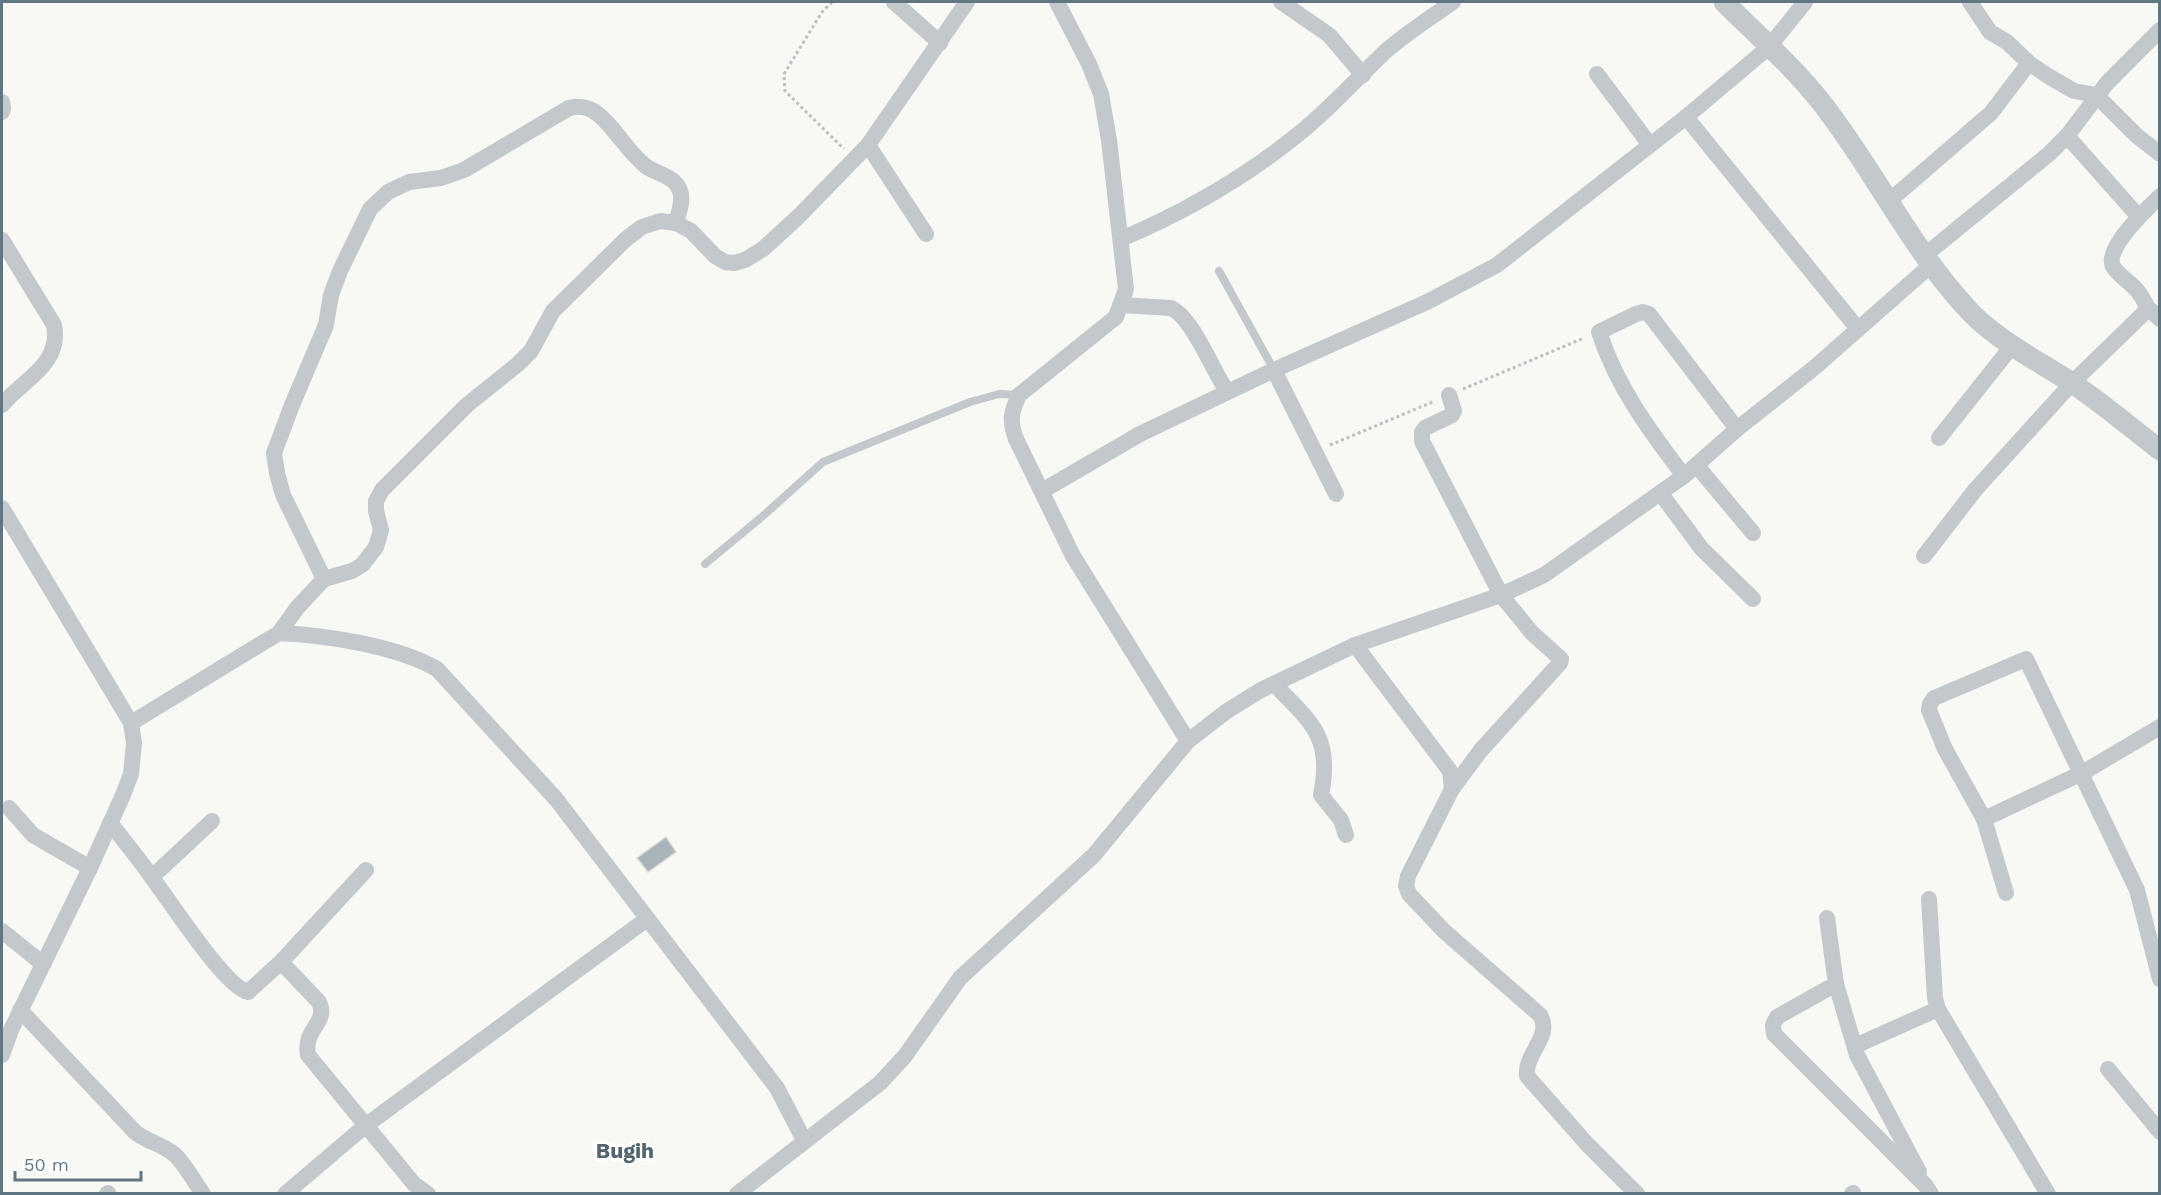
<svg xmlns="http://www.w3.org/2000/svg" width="2161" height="1195" font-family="'Work Sans',sans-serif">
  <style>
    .building { fill: #a8b4ba; stroke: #d9d9d7; stroke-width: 1.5 }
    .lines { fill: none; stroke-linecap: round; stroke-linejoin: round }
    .path { stroke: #bcc0c2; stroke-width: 3; stroke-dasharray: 3 3; stroke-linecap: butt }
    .service { stroke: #c2c8cb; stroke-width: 8 }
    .minor { stroke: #c2c8cb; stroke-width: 16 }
    .tertiary { stroke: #c2c8cb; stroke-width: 21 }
    .labels { text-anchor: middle; stroke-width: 6; stroke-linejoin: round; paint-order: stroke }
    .quarter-label { font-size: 21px; font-weight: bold; fill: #52646d; stroke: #fff }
  </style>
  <rect width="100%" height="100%" fill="#f8f8f4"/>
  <polygon class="building" points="666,837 676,852 648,872 637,858"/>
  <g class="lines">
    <g class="path">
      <polyline points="832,2 822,12 784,74 785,91 844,149"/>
      <polyline points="1463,389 1584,338"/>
      <polyline points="1330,445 1435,401"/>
    </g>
    <g class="service">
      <polyline points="1219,271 1274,370"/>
      <polyline points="705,564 764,515 823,462 970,402 999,394 1019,395"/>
    </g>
    <g class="minor">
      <polyline points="894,2 940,43"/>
      <path d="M 1057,2 L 1089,64 L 1101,94 L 1109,140 L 1126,289 L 1116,317 L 1019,395 C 1011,413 1009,420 1016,439 L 1073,556 L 1188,741"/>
      <polyline points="1281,2 1329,35 1363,75"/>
      <polyline points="1970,2 1990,32 2007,42 2029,63 2048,76 2074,91 2096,95 2137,136 2160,154"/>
      <polyline points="1597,74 1650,145"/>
      <polyline points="2,102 3,108 2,112"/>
      <polyline points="1686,117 1858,329"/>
      <polyline points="2067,136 2139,217"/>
      <polyline points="868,145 926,234"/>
      <polyline points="1888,202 1991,113 2029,63"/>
      <path d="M 1121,239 C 1185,212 1247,176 1301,132 C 1332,107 1358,77 1387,50 C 1408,32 1431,17 1453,2"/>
      <path d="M 2,240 L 54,325 C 62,365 22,380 2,405"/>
      <polyline points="1924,256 2050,153 2067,136 2107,83 2160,30"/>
      <path d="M 1121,305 L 1171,308 C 1193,318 1212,370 1227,391"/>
      <polyline points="2147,307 2160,319"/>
      <polyline points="1274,370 1336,494"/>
      <polyline points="1449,395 1454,411 1452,415 1425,428 1422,432 1422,441 1501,595 1532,633 1561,659 1560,663 1481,750 1452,789"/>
      <polyline points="1939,438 2012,346"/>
      <polyline points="1697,466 1753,533"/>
      <path d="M 1684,476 C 1649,430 1617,387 1599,332 L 1636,314 L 1643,312 L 1649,314 L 1737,429"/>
      <polyline points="1042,491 1140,434 1274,370 1427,302 1497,265 1686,117 1769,47 1805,2"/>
      <polyline points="1661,494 1702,549 1753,599"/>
      <polyline points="2,508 131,723 134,743 131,774 123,795 90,868 11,1030 2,1055"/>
      <path d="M 1924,556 L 1975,490 L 2072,383 L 2144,313 L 2147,307 C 2137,284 2127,284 2114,268 C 2101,251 2148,208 2160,196"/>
      <path d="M 324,579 L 283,495 L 277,473 L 274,453 L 292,405 L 326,325 L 331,295 L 340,271 L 370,209 L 388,192 L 409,182 L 441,178 L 464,170 L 569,108 C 581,105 590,107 599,115 C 617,130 628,153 647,167 C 658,174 676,177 680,191 C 684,201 678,214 676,223"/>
      <path d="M 279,633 C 326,635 397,646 437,669 L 556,799 L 777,1088 L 804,1140"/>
      <path d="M 1355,645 L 1450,771 L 1452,789 L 1408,876 L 1406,886 L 1409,894 L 1444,931 L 1540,1015 C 1553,1036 1524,1054 1527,1076 L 1587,1144 L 1637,1194"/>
      <path d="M 1274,684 C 1311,722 1333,737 1321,795 L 1341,820 L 1346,835"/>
      <polyline points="131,723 279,633 297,608 324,579 352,571 362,565 376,547 381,530 376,511 376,501 382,490 467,405 518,364 531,351 553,311 626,239 642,227 660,221 676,223 691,231 715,256 725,262 734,263 745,260 763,249 799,216 868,145 967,2"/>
      <polyline points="9,808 33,835 90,868"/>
      <polyline points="1984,819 2082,773 2160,727"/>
      <path d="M 110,823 C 125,842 140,860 153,879 C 170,901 225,987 248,992 L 281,962 L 366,870"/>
      <polyline points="152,877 212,821"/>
      <polyline points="2006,893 1984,819 1945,749 1929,710 1930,704 1934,698 2026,659 2137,890 2160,979"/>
      <polyline points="1929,899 1935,998 1938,1009 2048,1194"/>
      <polyline points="1827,918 1836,984 1857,1055 1919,1172"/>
      <polyline points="2,931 43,964"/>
      <path d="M 281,962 L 319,1002 C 329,1023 303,1028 308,1055 L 414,1184 L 428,1194"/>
      <polyline points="1836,984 1777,1017 1773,1025 1774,1034 1926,1186 1931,1194"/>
      <path d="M 20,1010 L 135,1132 C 147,1142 162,1144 174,1154 C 185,1164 194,1181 203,1194"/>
      <polyline points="1855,1046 1938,1009"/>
      <polyline points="2108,1069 2160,1132"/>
      <polyline points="107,1194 108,1193"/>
      <polyline points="285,1194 365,1126 647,919"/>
      <polyline points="737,1194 880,1083 905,1056 960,978 1094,855 1188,741 1227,711 1261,690 1355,645 1501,595 1544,575 1684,476 1737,429 1814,368 1931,265"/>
      <polyline points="1852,1194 1853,1193"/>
    </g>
    <path class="tertiary" d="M 1724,2 C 1761,39 1803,75 1833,118 C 1878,179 1912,247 1963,304 C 1991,337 2033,358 2069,381 C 2101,402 2130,427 2160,450"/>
  </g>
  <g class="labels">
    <g class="quarter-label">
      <text x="625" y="1158">Bugih</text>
    </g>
  </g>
  <rect width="2161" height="1195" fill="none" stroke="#607783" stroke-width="6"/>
  <path d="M15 1171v9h126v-9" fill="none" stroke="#607783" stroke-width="3"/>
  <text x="24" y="1171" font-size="18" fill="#607783" stroke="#ffffff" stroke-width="4.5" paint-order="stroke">50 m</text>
</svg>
